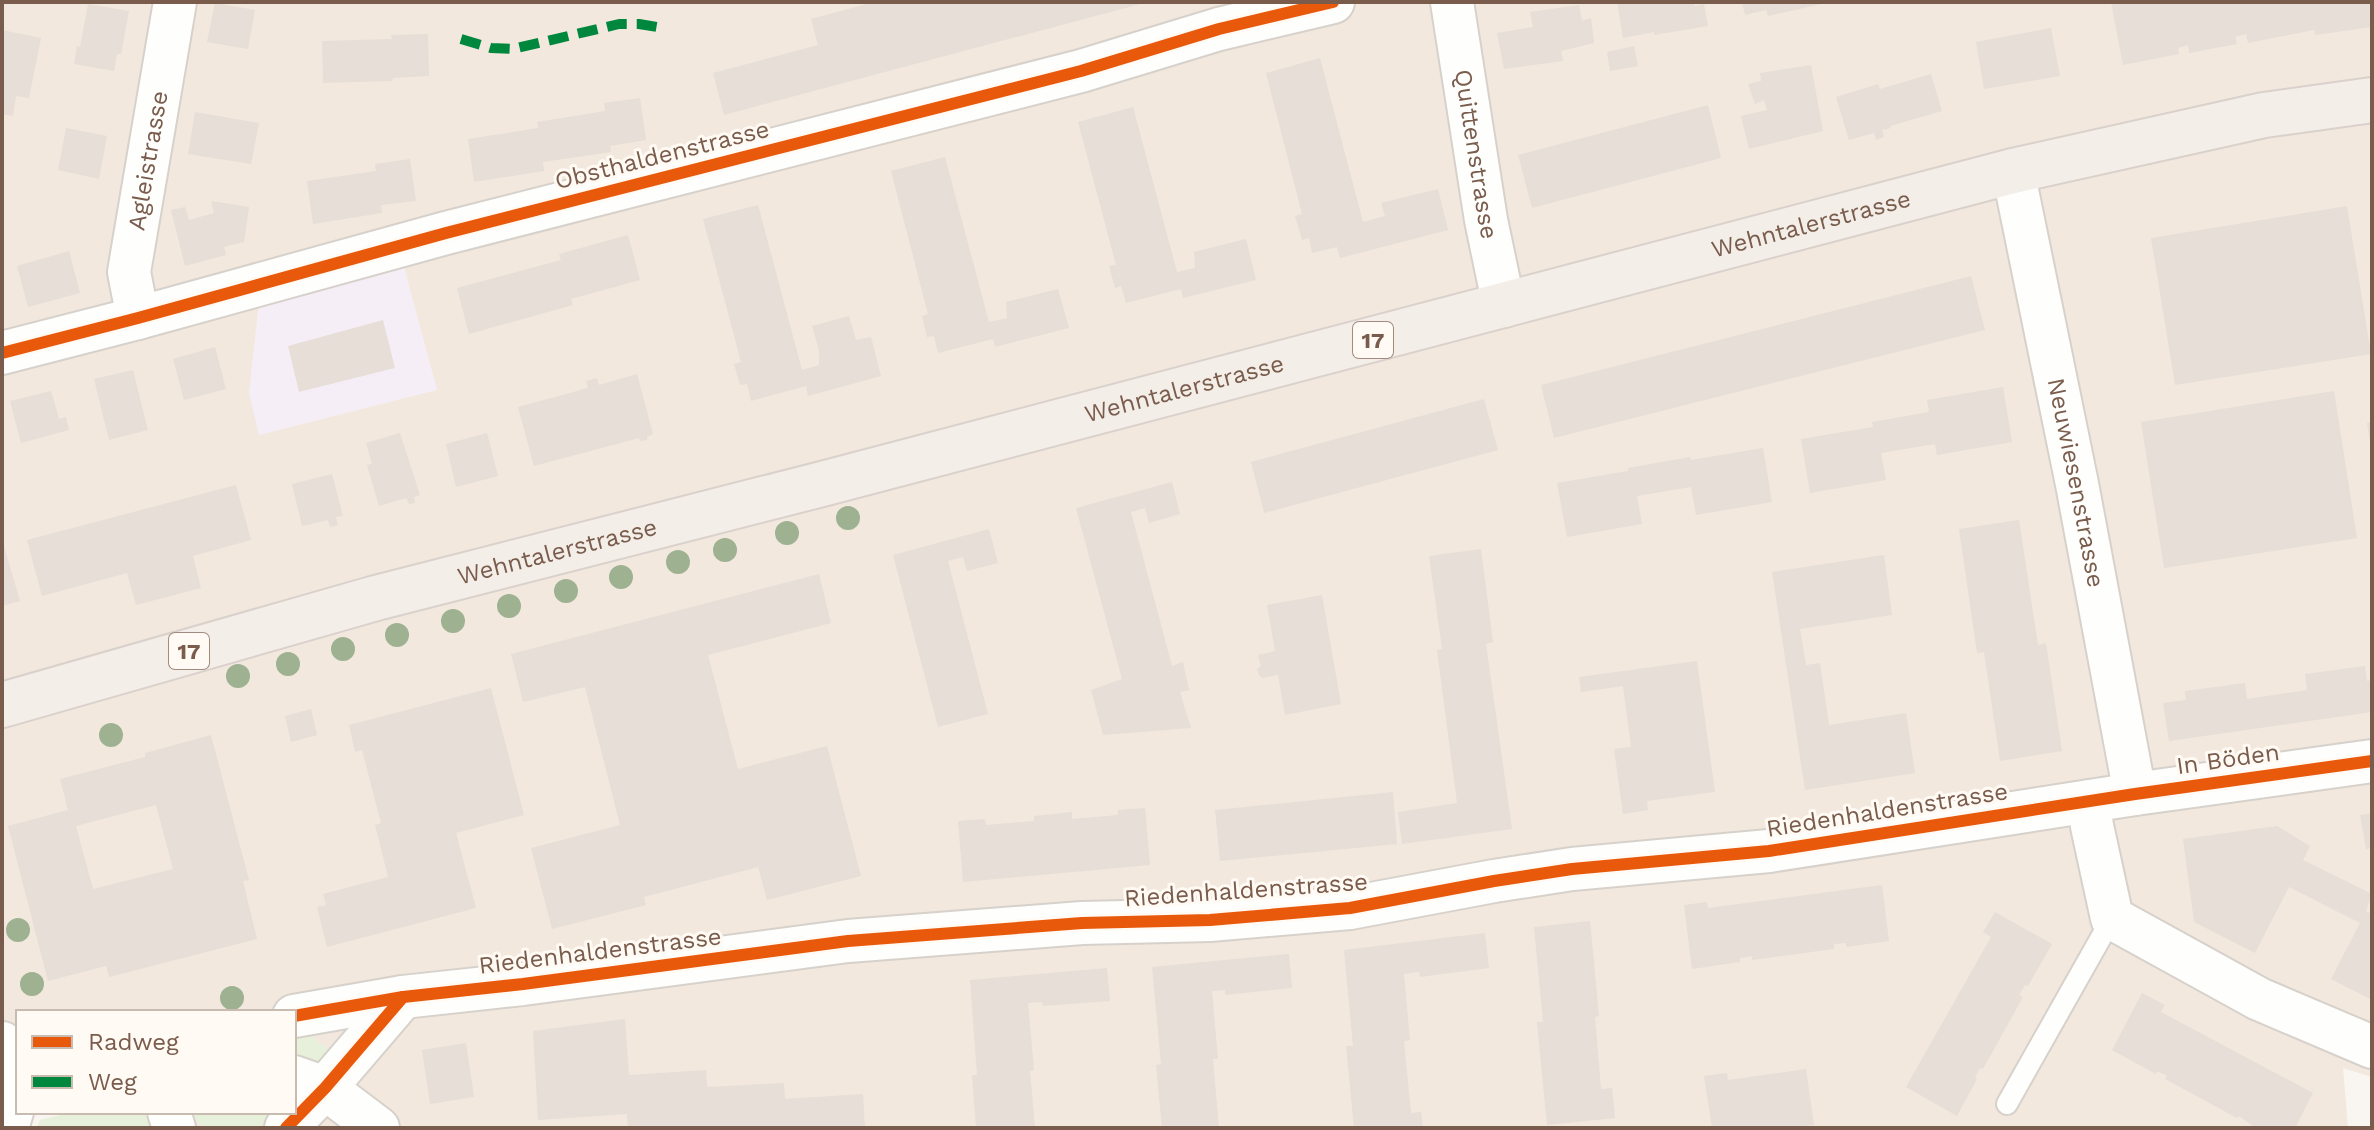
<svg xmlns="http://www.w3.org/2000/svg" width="2374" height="1130" font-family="'Work Sans',sans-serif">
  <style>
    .residential { fill: #f2e8de }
    .education { fill: #f6eef6 }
    .green { fill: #e7f0db }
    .building { fill: #e6ded7; fill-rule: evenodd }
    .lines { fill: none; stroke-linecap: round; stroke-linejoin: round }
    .service-casing { stroke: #d7d1cb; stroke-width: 24 }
    .minor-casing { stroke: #d7d1cb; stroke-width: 46 }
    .tertiary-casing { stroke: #d7d1cb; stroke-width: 48 }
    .primary-casing { stroke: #dad1cc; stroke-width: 48 }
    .service { stroke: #fefefd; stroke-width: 20 }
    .minor { stroke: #fefefd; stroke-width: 42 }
    .tertiary { stroke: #fefefd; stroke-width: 44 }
    .primary { stroke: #f3eee8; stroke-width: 44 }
    .quiet { stroke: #00873e; stroke-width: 10; stroke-dasharray: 20 10; stroke-linecap: butt }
    .cycleway-casing { stroke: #fffaf3; stroke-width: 17 }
    .cycleway { stroke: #e8590c; stroke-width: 12 }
    .tree { fill: #9eb190 }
    .labels { text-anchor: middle; stroke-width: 6; stroke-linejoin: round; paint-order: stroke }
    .shield { fill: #fffaf3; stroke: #a28b7f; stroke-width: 2 }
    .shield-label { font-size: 22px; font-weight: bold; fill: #7a5c4d }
    .street-label { font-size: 24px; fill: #7a5c4d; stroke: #fffaf3 }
  </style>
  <rect width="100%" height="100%" fill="#f9f5f0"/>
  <polygon class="residential" points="2,2 2372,2 2372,1077 2343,1068 2348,1128 143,1128 128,1112 294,1112 294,1012 18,1012 18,1073 2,1081"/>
  <polygon class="education" points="403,263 437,390 259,435 249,393 259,302"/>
  <g class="green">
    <polygon points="313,1032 315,1040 332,1051 320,1067 294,1057 294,1037"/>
    <polygon points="73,1112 147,1112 151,1128 37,1128 40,1120"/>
    <path d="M 190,1112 L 283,1112 C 274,1118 265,1126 254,1128 C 248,1129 241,1128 235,1128 C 217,1128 196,1130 190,1112 Z"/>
  </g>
  <g class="building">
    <polygon points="874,2 1144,2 1144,3 724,115 713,73 818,45 811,19"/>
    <polygon points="1617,2 1694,2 1695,6 1704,4 1708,26 1654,35 1654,32 1623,38"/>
    <polygon points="1742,2 1826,2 1826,3 1768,16 1766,10 1745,15"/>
    <polygon points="2111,2 2372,2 2372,27 2315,35 2314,30 2248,43 2246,34 2235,37 2237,44 2189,53 2188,45 2178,48 2179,54 2123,65"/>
    <polygon points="215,3 255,10 248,49 207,42"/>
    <polygon points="88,4 129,11 121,54 117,54 114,71 74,64 77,46 80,47"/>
    <polygon points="1579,5 1582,21 1591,18 1594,43 1561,51 1563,61 1504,69 1497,33 1533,27 1530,12"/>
    <polygon points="2051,28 2060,76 1984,89 1976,42"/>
    <polygon points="2,30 41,38 29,98 16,96 13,116 2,114"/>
    <polygon points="428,34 429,76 393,78 392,81 323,83 322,41 392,39 391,35"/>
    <polygon points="1634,46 1638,66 1610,71 1607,52"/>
    <polygon points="1320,58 1363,222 1385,216 1381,203 1438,189 1448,230 1340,258 1337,247 1312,253 1309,238 1302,240 1295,216 1302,214 1266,73"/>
    <polygon points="1811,65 1823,131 1749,149 1741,116 1767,110 1764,100 1755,104 1748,84 1761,81 1760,73"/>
    <polygon points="1931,74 1942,111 1890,126 1891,128 1882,130 1884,137 1876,140 1874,133 1849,140 1836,97 1878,84 1880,89"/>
    <polygon points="640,98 646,140 610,146 611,152 543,162 544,171 474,182 468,139 538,128 537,122 605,111 604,103"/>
    <polygon points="1708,105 1721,158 1532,208 1518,155"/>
    <polygon points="1133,107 1177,272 1195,268 1194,252 1246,239 1256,280 1183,298 1181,289 1126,303 1121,286 1115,288 1109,266 1116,265 1078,122"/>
    <polygon points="195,112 259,123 251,164 188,154"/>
    <polygon points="66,128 107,136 99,179 58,170"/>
    <polygon points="945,157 989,322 1007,318 1006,302 1058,289 1069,328 995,347 993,339 938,353 934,336 927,337 922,316 928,314 891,171"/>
    <polygon points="410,159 416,201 381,205 382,213 313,224 307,181 376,171 375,164"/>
    <polygon points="211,201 249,207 244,242 224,247 226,255 185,266 171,210 185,207 189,220 214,213"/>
    <polygon points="758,205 802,370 819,365 819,350 812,326 849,316 856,340 871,337 881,376 808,396 806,386 751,401 747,384 740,385 734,364 741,362 703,219"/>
    <polygon points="2347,206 2371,354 2175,385 2151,238"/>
    <polygon points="628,235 640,280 571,299 573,305 469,334 457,288 561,260 559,254"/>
    <polygon points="69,251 80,293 28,307 17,266"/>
    <polygon points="1971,276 1985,330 1554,438 1541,385"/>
    <polygon points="383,320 395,368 299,392 288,346"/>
    <polygon points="215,347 226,389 184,400 173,359"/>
    <polygon points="133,370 148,430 109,440 94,379"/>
    <polygon points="637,374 653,434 647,437 647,440 640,441 639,438 534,466 518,407 588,388 586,381 597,378 599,385"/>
    <polygon points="2003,387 2012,442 1937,455 1935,444 1881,453 1886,480 1810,493 1801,439 1873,427 1872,422 1929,412 1927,400"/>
    <polygon points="51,391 59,419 66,417 69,430 21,443 10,401"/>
    <polygon points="2334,391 2357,538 2164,568 2141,422"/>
    <polygon points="1484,399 1498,450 1264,513 1251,462"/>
    <polygon points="2372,422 2372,441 2370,442 2367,423"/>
    <polygon points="400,433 420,495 414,497 415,503 409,504 406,498 379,506 367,465 372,464 366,443"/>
    <polygon points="487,433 498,476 456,487 446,444"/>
    <polygon points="1763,448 1772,502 1696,515 1691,487 1637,496 1642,524 1567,537 1557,483 1628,471 1628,468 1690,457 1691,460"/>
    <polygon points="332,474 343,516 336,517 338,525 330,527 328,520 302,526 292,484"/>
    <polygon points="1172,482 1180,514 1149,523 1145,508 1131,512 1172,666 1183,662 1189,690 1180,692 1191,728 1103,735 1091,690 1122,679 1076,508"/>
    <polygon points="236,485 251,540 193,556 201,588 136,605 127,573 42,596 27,540"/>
    <polygon points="2019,520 2038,645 2046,643 2062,751 2000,761 1984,652 1977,653 1959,529"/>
    <polygon points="989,529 998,563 967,571 963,557 948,561 988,714 938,727 893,555"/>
    <polygon points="2,539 20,601 2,606"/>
    <polygon points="1481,549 1493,642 1486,644 1512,829 1402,844 1398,812 1457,803 1437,650 1442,649 1429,556"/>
    <polygon points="1884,555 1892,615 1800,629 1806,665 1820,663 1829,725 1906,713 1915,773 1805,790 1772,572"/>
    <polygon points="819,574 831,623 708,655 738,769 827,746 861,876 767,900 758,867 644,897 646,905 552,929 531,848 620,825 585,687 523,702 511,654"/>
    <polygon points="1322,595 1341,704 1285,715 1278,675 1262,678 1259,675 1257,669 1261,666 1258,655 1275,651 1267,605"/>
    <polygon points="1697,661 1715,792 1647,801 1648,810 1623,814 1614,749 1631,747 1623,686 1581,692 1579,677"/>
    <polygon points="2365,666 2367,681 2372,680 2372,712 2169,741 2163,703 2186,700 2185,691 2245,683 2247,699 2307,690 2305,674"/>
    <polygon points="491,688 524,815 456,833 476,908 327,947 317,907 326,905 323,894 388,877 375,825 381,823 362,750 355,752 349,725"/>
    <polygon points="311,709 317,735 291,742 285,716"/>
    <path d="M 211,735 L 249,880 L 243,881 L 257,939 L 109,977 L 106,966 L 48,981 L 8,826 L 68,810 L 60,779 L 145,757 L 145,753 ZM 156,805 L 173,869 L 93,889 L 76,826 Z"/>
    <polygon points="1393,792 1397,844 1220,861 1215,810"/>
    <polygon points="1145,808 1150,865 963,882 958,821 985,819 986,825 1034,821 1034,816 1072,812 1072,819 1118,815 1118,810"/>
    <polygon points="2372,813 2372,848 2366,849 2360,815"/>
    <polygon points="2277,826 2310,846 2303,860 2372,894 2366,911 2372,914 2372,1000 2331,979 2360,923 2289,887 2255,953 2194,922 2183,839"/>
    <polygon points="1882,885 1889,941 1846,947 1846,943 1834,944 1834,949 1752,960 1752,956 1740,958 1740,962 1692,969 1684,905 1707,902 1708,908"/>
    <polygon points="1995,912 2052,944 2028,986 2025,985 2019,995 2023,997 1983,1069 1980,1068 1975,1077 1977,1079 1957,1116 1906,1087 1991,937 1983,932"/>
    <polygon points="1590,921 1599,1016 1595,1017 1601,1089 1612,1088 1615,1118 1547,1125 1537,1022 1543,1022 1534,927"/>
    <polygon points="1485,933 1489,968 1420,977 1419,972 1404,974 1410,1040 1404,1041 1411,1113 1421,1112 1423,1128 1354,1128 1346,1046 1353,1046 1344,950"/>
    <polygon points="1289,954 1292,988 1225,995 1225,990 1212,991 1218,1059 1213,1059 1219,1128 1162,1128 1156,1065 1161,1064 1152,967"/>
    <polygon points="1107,968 1110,1001 1043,1006 1042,1002 1028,1003 1034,1070 1030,1071 1035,1128 976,1128 972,1075 977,1075 970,980"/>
    <polygon points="2142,993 2165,1005 2161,1012 2313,1093 2295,1128 2256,1128 2239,1116 2237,1118 2165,1079 2167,1076 2157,1071 2156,1074 2112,1050"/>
    <polygon points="625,1019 629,1075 706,1070 707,1087 784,1083 785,1099 863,1094 865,1128 628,1128 627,1114 538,1120 533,1031"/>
    <polygon points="466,1043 474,1097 430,1104 422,1050"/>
    <polygon points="1806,1069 1814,1125 1794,1128 1712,1128 1704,1076 1727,1073 1728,1080"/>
  </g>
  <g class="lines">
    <g class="service-casing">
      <polyline id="service" points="2007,1104 2112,918"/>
    </g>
    <g class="minor-casing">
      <g id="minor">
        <path id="s1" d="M 1452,2 L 1486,220 L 1504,306"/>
        <path id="s2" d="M 2013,171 L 2077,484 L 2135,794"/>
        <path id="s3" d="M 138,318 L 129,272 L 175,2"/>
        <polyline points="2,353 138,318 446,233 1081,71 1219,29 1333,2"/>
        <polyline points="2089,801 2092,826 2112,918 2259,999 2372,1047"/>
        <polyline points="294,1016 403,997 523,984 848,941 1082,923 1210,920 1350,908 1494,881 1572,869 1769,851 2135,794 2372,761"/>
        <polyline points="294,1077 325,1088 378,1128"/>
        <polyline points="169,1112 174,1128"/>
        <polyline points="286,1128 325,1088 403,997"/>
      </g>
    </g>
    <g class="tertiary-casing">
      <polyline id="tertiary" points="2,1044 12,1108 6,1128"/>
    </g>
    <g class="primary-casing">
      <g id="primary">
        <path id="s4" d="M 2,705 L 376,598 L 822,484 L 2013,171 L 2264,115 L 2372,100"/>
      </g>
    </g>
    <use href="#service" class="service"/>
    <use href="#minor" class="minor"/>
    <use href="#tertiary" class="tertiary"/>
    <use href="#primary" class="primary"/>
    <polyline class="quiet" points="461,39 491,48 513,49 619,24 639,24 657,27"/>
    <g class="cycleway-casing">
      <g id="cycleway">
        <polyline points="2,353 138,318 446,233 1081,71 1219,29 1333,2"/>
        <polyline points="294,1016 403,997 523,984 848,941 1082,923 1210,920 1350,908 1494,881 1572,869 1769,851 2135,794 2372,761"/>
        <polyline points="286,1128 325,1088 403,997"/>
      </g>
    </g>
    <use href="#cycleway" class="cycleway"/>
  </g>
  <g class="tree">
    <circle cx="848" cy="518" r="12"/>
    <circle cx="787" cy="533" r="12"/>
    <circle cx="725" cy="550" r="12"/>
    <circle cx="678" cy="562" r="12"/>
    <circle cx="621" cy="577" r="12"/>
    <circle cx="566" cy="591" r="12"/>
    <circle cx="509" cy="606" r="12"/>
    <circle cx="453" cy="621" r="12"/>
    <circle cx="397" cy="635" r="12"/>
    <circle cx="343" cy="649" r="12"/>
    <circle cx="288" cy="664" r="12"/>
    <circle cx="238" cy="676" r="12"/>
    <circle cx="111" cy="735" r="12"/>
    <circle cx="18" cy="930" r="12"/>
    <circle cx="32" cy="984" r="12"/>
    <circle cx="232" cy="998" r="12"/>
  </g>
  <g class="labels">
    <g class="shield">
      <rect x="1353" y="322" width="40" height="36" rx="6"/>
      <rect x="169" y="633" width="40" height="36" rx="6"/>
    </g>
    <g class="shield-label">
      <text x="1373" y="348">17</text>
      <text x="189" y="659">17</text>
    </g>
    <g class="street-label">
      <text dy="8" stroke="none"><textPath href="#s1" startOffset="154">Quittenstrasse</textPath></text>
      <text transform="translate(662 155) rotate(-14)" y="8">Obsthaldenstrasse</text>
      <text dy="8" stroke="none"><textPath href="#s3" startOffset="160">Agleistrasse</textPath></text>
      <text dy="8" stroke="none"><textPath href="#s4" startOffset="1872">Wehntalerstrasse</textPath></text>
      <text dy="8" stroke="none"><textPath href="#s4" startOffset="1224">Wehntalerstrasse</textPath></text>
      <text dy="8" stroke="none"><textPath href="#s2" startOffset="318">Neuwiesenstrasse</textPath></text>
      <text dy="8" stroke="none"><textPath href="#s4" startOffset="576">Wehntalerstrasse</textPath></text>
      <text transform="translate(2228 759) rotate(-8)" y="8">In Böden</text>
      <text transform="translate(1887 810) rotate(-9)" y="8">Riedenhaldenstrasse</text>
      <text transform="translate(1246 890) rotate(-4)" y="8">Riedenhaldenstrasse</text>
      <text transform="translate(600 951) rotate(-7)" y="8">Riedenhaldenstrasse</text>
    </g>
  </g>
  <rect width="2374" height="1130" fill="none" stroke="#7a5c4d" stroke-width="8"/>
  <rect x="16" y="1010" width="280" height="104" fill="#fffaf3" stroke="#cabbb1" stroke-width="2"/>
  <rect x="32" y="1036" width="40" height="12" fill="#e8590c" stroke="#cabbb1" stroke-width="2"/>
  <text x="88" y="1050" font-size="24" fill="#7a5c4d">Radweg</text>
  <rect x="32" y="1076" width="40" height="12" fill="#00873e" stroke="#cabbb1" stroke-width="2"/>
  <text x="88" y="1090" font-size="24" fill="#7a5c4d">Weg</text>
</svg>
